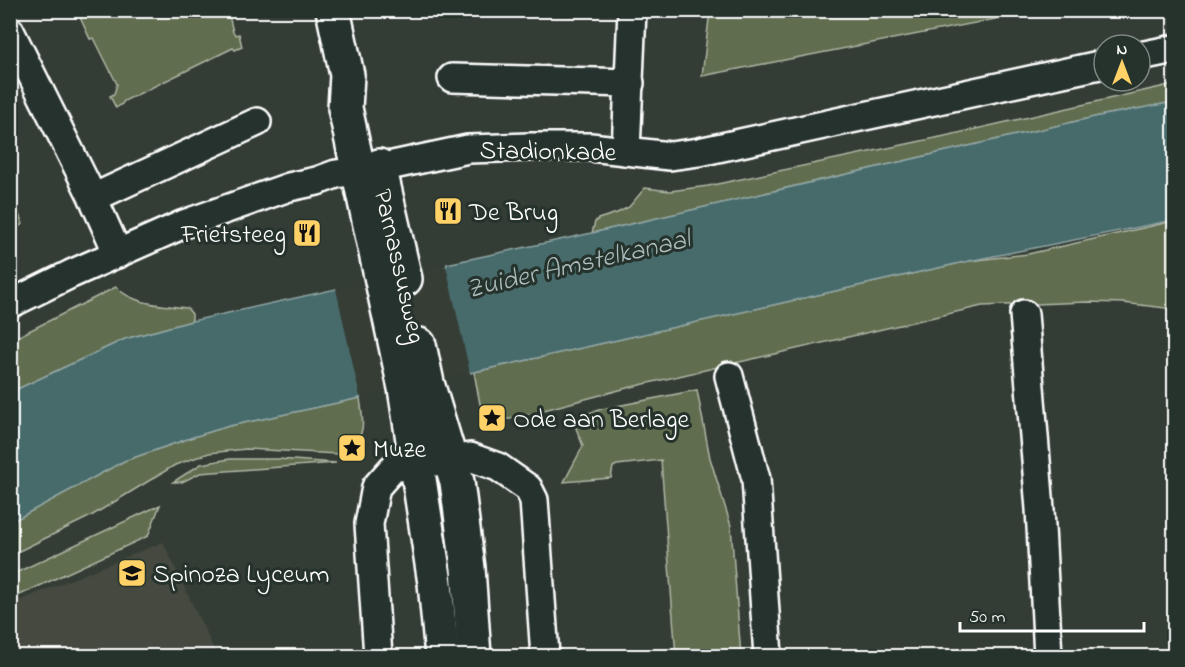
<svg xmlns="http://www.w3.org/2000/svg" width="1185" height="667" font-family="'Indie Flower',sans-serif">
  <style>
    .built { fill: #454a3f }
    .green { fill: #606e4f; stroke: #b0b6a7; stroke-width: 1.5 }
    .water { fill: #476b6b; stroke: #91a6a6; stroke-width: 1.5; fill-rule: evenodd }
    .pier { fill: #343d35 }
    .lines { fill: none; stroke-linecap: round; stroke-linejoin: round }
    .minor-casing { stroke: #fff; stroke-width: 32 }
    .secondary-casing { stroke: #fff; stroke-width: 38 }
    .minor { stroke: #26332d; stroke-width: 27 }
    .secondary { stroke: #26332d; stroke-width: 33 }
    .labels { text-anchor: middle; stroke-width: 6; stroke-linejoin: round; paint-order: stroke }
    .street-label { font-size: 26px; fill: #fff; stroke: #26332d }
    .poi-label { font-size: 26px; fill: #fff; stroke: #26332d; text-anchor: start }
    .water-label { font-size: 27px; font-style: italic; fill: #acbcbc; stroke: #26332d }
  </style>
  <rect width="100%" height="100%" fill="#343d35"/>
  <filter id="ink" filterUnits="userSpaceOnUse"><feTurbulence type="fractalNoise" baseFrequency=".0167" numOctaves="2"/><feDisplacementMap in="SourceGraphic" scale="12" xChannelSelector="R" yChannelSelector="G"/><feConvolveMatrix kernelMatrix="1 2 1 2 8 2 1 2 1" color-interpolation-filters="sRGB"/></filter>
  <g filter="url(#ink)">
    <polygon class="built" points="163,542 217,656 11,656 11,604"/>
    <g class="green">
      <polygon points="73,11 228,11 233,32 236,35 239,34 242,47 235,50 233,48 124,101 122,104 116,108 110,96 114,94 117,84 94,38 90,39 78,13"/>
      <polygon points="710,11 710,10 1036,11 702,76"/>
      <polygon points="1174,84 1174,102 1099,116 592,233 595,222 598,219 617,213 629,207 645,188 670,191 708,186 945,136"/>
      <polygon points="11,196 23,224 11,231 10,231"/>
      <polygon points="1174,221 1174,309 1123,303 1087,302 982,306 627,388 510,419 499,419 480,404 474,372 969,261 1028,254"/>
      <path d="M 116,287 C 133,305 164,305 187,308 L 192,314 L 192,321 L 125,339 L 11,392 L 11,340 Z"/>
      <polygon points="697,390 710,458 731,526 741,656 676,656 661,460 617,465 613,467 611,478 564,482 583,446 572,418 602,409"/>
      <path d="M 360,398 C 363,422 367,431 350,451 L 338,454 L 246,449 L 209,453 L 175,465 L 91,516 L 11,555 L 11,522 L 124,461 L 193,437 L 229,426 Z"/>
      <polygon points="230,459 278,459 336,463 200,473 182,482 173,482 201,464"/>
      <polygon points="160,505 148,536 11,599 11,575"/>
    </g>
    <path class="water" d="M 1174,102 L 1174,220 L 969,261 L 474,372 L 471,373 L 469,371 L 361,395 L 360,398 L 229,426 L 193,437 L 124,461 L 11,522 L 11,392 L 125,339 L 192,321 L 336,289 L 338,291 L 446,267 L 447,264 L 592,233 L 1099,116 ZM 445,292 L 447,299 L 350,320 L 348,314 ZM 459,345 L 458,348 L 361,370 L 360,363 Z"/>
    <polygon class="pier" points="446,266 470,373 360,397 336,289"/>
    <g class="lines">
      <g class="minor-casing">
        <g id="minor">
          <polyline points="10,31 93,198 118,254"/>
          <polyline points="1140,56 1174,49"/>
          <polyline points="452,78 630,83"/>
          <polyline points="626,151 632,10"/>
          <polyline points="93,198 257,122"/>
          <polyline points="10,304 71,274 184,224 289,187 317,181 336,174 379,168 468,149 529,147 590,147 670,156 699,152 1104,64"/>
          <polyline points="1024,314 1040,509 1048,656"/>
          <polyline points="729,376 756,479 768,656"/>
          <polyline points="378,656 369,524 376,487 393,468 470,457 498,467 528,488 534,500 545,656"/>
        </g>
      </g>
      <g class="secondary-casing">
        <g id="secondary">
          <polyline points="333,10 347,75 345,108 405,388 435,583 442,656"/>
          <polyline points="379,166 405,279"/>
          <polyline points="419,345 427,383 457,482 468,568 474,656"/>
        </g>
      </g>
      <use href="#minor" class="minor"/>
      <use href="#secondary" class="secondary"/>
    </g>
  </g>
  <defs>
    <g id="restaurant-square" transform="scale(1.5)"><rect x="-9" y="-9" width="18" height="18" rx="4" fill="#ffd166" stroke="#26332d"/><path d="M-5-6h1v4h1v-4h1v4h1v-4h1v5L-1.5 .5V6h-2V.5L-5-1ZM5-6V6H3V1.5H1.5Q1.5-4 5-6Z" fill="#111"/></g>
    <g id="sight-square" transform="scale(1.5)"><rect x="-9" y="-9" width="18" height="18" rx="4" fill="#ffd166" stroke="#26332d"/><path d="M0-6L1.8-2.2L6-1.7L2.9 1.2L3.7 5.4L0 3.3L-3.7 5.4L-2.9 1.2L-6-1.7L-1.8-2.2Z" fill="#111"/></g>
    <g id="school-square" transform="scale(1.5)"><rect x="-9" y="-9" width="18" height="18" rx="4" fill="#ffd166" stroke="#26332d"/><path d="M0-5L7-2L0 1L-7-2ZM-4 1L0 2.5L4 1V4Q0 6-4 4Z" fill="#111"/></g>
  </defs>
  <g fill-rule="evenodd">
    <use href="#restaurant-square" x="448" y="211"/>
    <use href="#restaurant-square" x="307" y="233"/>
    <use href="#sight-square" x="492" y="418"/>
    <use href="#sight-square" x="352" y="448"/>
    <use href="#school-square" x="132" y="573"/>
  </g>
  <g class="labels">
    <g class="street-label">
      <text transform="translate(548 150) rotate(1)" y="9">Stadionkade</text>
      <text transform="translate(401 266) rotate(77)" y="9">Parnassusweg</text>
    </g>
    <g class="poi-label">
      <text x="469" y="220">De Brug</text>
      <text x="286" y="242" text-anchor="end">Frietsteeg</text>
      <text x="513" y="427">Ode aan Berlage</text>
      <text x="373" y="457">Muze</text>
      <text x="153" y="582">Spinoza Lyceum</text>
    </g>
    <g class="water-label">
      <text transform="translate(578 263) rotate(-13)" y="9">Zuider Amstelkanaal</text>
    </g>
  </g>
  <rect width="1185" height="667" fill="none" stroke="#26332d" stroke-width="36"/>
  <rect x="18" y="18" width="1149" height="631" fill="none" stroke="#fff" stroke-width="2" filter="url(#ink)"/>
  <g transform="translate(1122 63)"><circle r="28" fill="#26332d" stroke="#7d8581" stroke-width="1.5"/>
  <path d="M0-4.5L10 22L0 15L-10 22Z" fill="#ffd166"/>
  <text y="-9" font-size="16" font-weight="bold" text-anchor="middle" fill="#ffffff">N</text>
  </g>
  <path d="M960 622v9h184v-9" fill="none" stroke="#ffffff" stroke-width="3"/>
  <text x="969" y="622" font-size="18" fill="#ffffff" stroke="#26332d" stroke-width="4.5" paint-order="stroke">50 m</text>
</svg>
